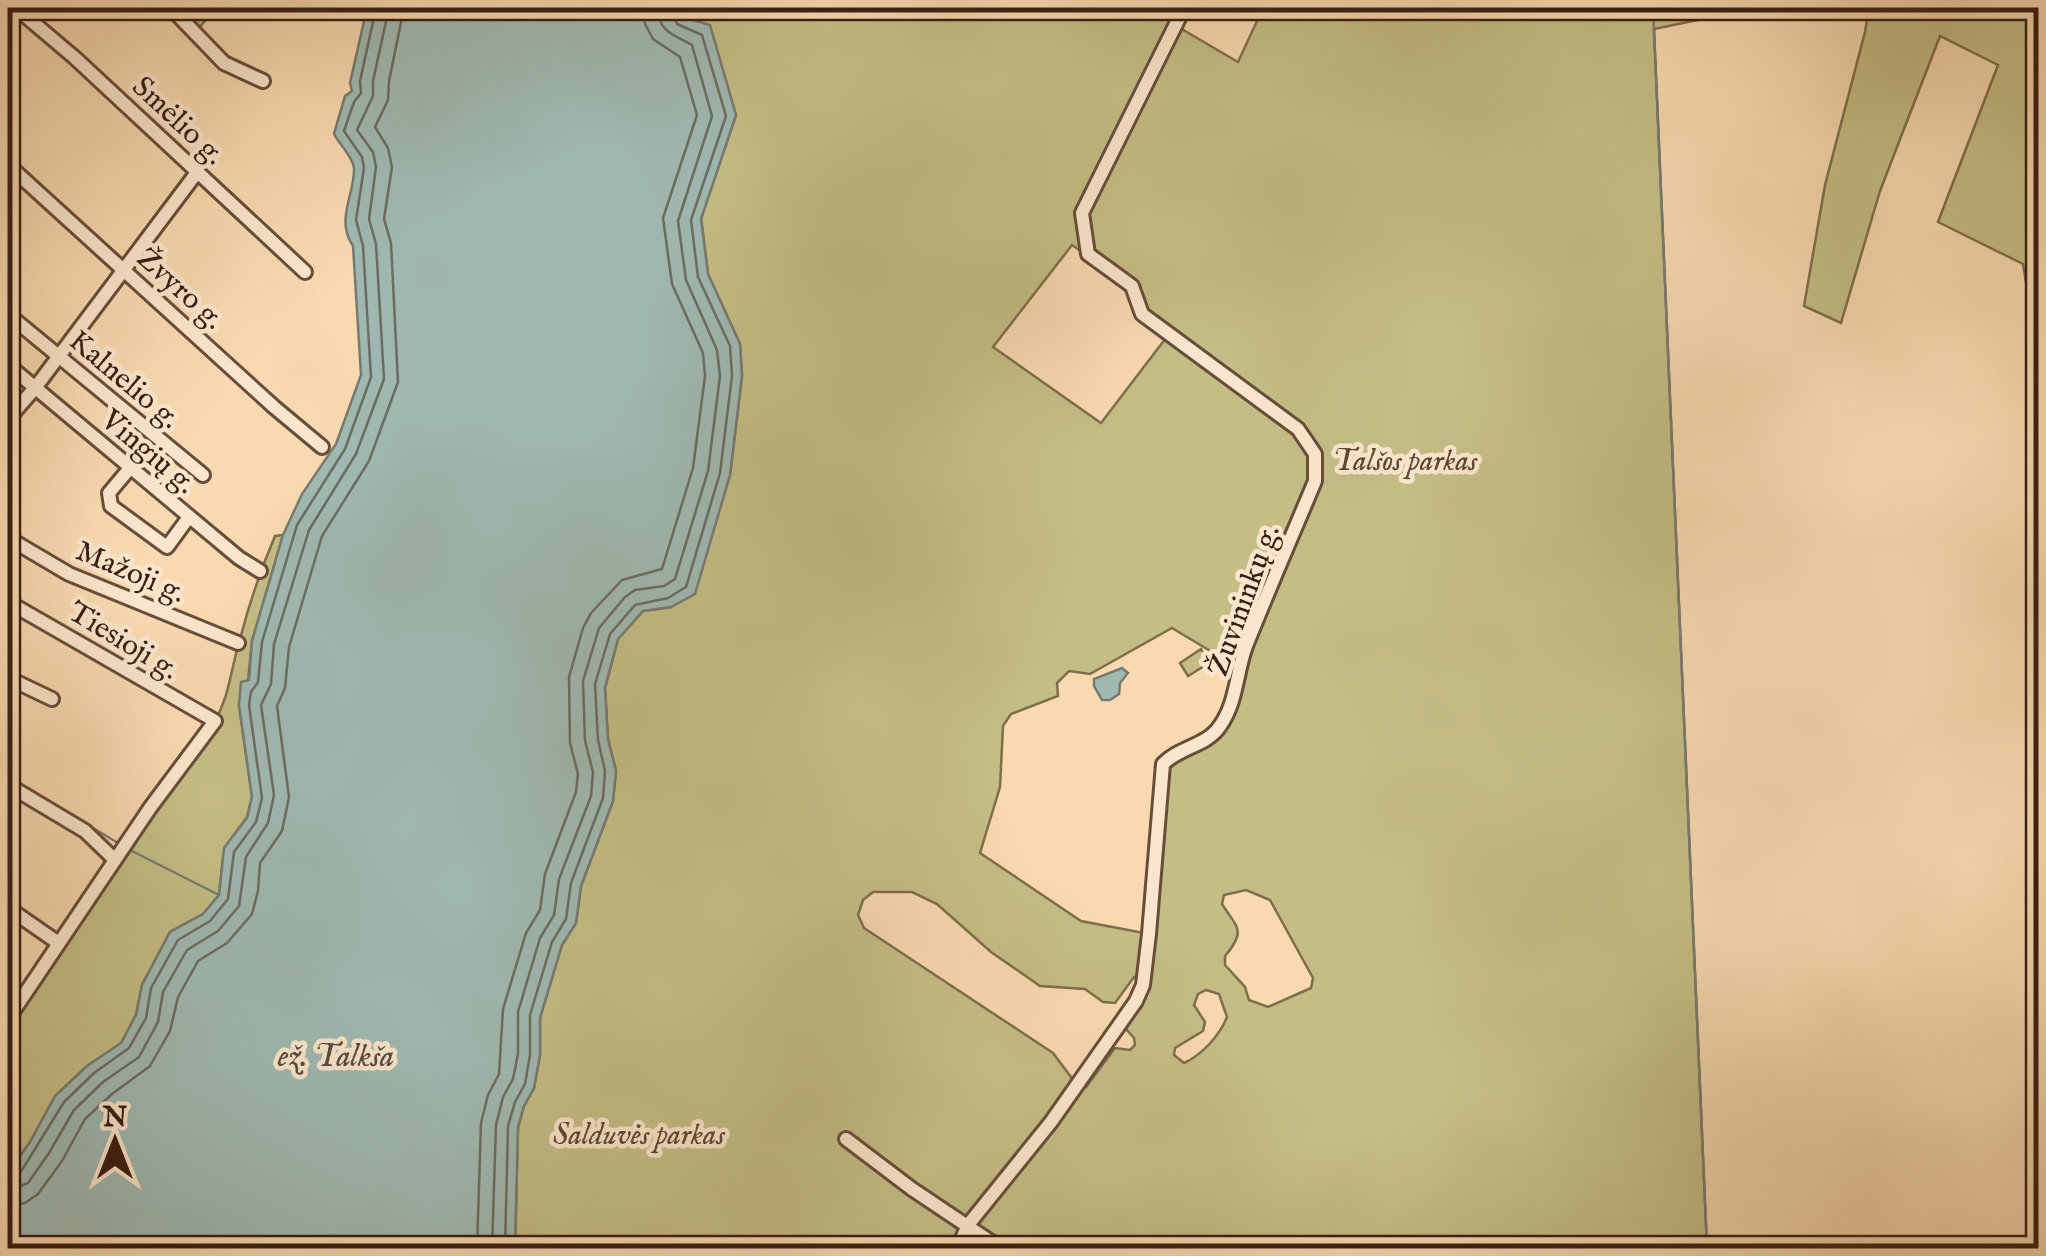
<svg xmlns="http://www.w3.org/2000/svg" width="2046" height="1256" font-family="'IM FELL English',serif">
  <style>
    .green { fill: #c4bd86; stroke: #7e6e4c; stroke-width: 2.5; fill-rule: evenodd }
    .water { fill: #9fb9b2; stroke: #767b72; stroke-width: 2.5 }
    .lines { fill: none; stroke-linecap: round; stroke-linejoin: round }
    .shore { stroke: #6c6c62; stroke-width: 2.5 }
    .stream { stroke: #767b72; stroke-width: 2.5 }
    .minor-casing { stroke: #684d3a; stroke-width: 18 }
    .minor { stroke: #fae6cc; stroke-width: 12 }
    .labels { text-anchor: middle; stroke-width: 9; stroke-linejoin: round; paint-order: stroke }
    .street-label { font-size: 30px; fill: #381e13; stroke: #fae6cc }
    .park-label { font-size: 30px; font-style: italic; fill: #5b4630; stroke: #fae6cc }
    .water-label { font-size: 32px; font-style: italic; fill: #574c43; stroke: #fae6cc }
  </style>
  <rect width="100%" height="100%" fill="#f8d9b0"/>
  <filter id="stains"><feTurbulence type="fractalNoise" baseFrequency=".002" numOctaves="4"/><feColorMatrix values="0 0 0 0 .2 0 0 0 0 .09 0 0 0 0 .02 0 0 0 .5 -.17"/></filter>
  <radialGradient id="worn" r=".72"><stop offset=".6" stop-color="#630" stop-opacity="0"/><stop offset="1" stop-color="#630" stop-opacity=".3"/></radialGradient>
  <g class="green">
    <polygon points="171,8 217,8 195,32"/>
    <path d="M 678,8 L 1189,8 L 1180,28 L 1238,62 L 1263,8 L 1756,8 L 1654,29 L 1707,1248 L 515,1248 L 518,1127 L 524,1106 L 534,1088 L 540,1055 L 540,1018 L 562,945 L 576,923 L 581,886 L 613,801 L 616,771 L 608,739 L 605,688 L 618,639 L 643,611 L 671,607 L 714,522 L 730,475 L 742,376 L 740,344 L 708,274 L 701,218 L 736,115 ZM 1072,245 L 1131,286 L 1142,314 L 1169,334 L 1101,423 L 993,347 ZM 1172,628 L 1242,670 L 1214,733 L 1163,764 L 1149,934 L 1081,921 L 980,853 L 1000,787 L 1003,726 L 1011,714 L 1058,696 L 1057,683 L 1069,671 L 1090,674 ZM 1246,890 L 1270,900 L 1313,978 L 1311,988 L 1268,1007 L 1249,1000 L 1245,987 L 1225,965 L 1225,956 C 1247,930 1237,928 1222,904 L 1224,895 ZM 873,892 L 912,892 L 937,904 L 991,952 L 1040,986 L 1085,989 L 1103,1002 L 1115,1003 L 1134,977 L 1147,986 L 1126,1029 L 1134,1038 L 1135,1045 L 1130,1050 L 1115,1048 L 1086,1087 L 1071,1077 L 1053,1053 L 864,928 L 858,915 L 863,900 ZM 1206,990 L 1219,994 L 1227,1017 C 1220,1035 1202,1055 1184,1063 L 1174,1055 L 1175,1048 L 1203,1031 L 1205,1022 L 1194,1005 L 1198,994 Z"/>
    <polygon points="1869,8 2038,8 2038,355 2023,264 1938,222 1998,65 1940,36 1880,191 1841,323 1804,306 1825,185 1865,32"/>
    <path d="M 283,535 L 252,641 L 248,681 L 239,705 L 252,797 L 247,817 L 228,843 L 223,858 L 219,895 L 203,914 L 170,932 L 142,985 L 136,1015 L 121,1044 L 87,1066 L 56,1096 L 30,1142 L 8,1173 L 8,1019 L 215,721 C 230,694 231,668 240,639 C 249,604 261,569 275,536 Z"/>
    <polygon points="1201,649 1209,663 1188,676 1180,663"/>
  </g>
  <g class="water">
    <path d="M 367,8 L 678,8 L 683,17 L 710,25 L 736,115 L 701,219 L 708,274 L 740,344 L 742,376 L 730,475 L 695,594 L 671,607 L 643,611 L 618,639 L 605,688 L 608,739 L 616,771 L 613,801 L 581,886 L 576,923 L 562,945 L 540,1018 L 540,1055 L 534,1088 L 524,1106 L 518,1127 L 515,1248 L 8,1248 L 8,1173 L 30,1142 L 55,1096 L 87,1066 L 121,1043 L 136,1015 L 142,985 L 170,932 L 203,914 L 219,895 L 224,848 L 247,818 L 252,797 L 239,705 L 241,682 L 249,680 L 252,641 L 283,535 L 302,494 L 336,444 L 361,375 L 353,246 C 335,220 355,194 354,168 C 353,157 339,144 334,134 L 345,96 L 352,91 L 350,83 Z"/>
    <polygon points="1122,668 1128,673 1120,683 1119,694 1110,700 1102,700 1094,686 1094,679"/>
  </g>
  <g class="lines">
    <g class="shore">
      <polyline points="8,1178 16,1177 22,1170 64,1102 94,1073 129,1048 146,1018 151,988 178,940 210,921 228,899 234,852 256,822 262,798 249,705 251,692 258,682 262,642 297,525 345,449 371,377 363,246 356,220 364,168 362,157 344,131 354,102 361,93 360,81 376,8"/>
      <polyline points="8,1191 28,1183 49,1153 74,1110 103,1082 139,1057 158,1022 163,992 187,950 218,931 239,906 246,857 268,823 274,795 261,705 271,684 274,644 309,530 356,454 384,379 376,244 369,219 376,167 373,152 357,130 373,96 373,81 389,8"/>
      <polyline points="8,1206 25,1203 38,1194 62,1161 85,1119 112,1094 150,1066 170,1031 178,997 198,961 227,943 252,914 258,891 260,863 282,831 289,797 277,706 285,688 289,647 322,536 369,461 398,382 391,243 384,219 392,167 388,148 375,127 388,100 389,81 404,8"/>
      <polyline points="477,1248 481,1123 488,1095 499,1074 503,1009 526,933 540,910 545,874 576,792 578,774 570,743 569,677 583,628 591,613 622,580 662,569 693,468 705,376 703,353 672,284 663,218 697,115 680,57 653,39 645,24 642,8"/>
      <path d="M 492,1248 L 496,1125 L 503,1097 L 513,1079 L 518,1054 L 518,1012 L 540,938 L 554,915 L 559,879 L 591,796 L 593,772 L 585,741 L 583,681 L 599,628 L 625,597 L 635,590 L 664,586 L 675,579 L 708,471 L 720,376 L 717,350 L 686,280 L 678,221 L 712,116 L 692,45 C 674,35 659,32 657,8"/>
      <polyline points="505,1248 508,1126 515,1102 525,1084 530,1055 530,1015 552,942 566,919 571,883 603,798 605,771 598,740 595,684 610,634 635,605 668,598 686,587 720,473 732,376 730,346 698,277 691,220 726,116 702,35 677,24 670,8"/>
    </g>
    <g class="stream">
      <polyline points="1653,8 1707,1248"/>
      <polyline points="8,776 36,793"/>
      <polyline points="43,798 118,843"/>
      <polyline points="130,850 219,895"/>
    </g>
    <g class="minor-casing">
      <g id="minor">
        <polyline points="16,8 75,58 305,272"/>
        <polyline points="171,8 224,63 263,81"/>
        <polyline points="8,165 274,407 322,447"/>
        <polyline points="16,321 203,475"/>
        <polyline points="8,365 239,558 260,571"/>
        <polyline points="8,419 35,388 198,171"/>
        <polyline points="130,468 109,493 111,506 167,547 189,517"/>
        <polyline points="8,538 69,574 238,643"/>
        <polyline points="8,602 215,721 150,808 8,1019"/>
        <polyline points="8,678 52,699"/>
        <polyline points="8,785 85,831 115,860"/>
        <polyline points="8,908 57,942"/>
        <polyline points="846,1139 912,1189 1000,1248"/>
        <path d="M 958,1248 L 968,1225 L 1051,1122 L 1136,1001 L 1143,985 L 1149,934 L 1163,764 C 1179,747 1207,746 1220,726 C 1237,702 1236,673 1246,646 C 1268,591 1292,536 1315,481 L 1315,454 L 1298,429 L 1142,314 L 1132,286 L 1088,254 L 1082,213 L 1184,8"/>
      </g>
    </g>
    <use href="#minor" class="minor"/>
  </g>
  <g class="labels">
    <g class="street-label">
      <text transform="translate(179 120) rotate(43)" y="10">Smėlio g.</text>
      <text transform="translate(181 288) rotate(42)" y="10">Žvyro g.</text>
      <text transform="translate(125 379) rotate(40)" y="10">Kalnelio g.</text>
      <text transform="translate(149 451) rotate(40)" y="10">Vingių g.</text>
      <text transform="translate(131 571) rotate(23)" y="10">Mažoji g.</text>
      <text transform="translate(1243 600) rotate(-70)" y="10">Žuvininkų g.</text>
      <text transform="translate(124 640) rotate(31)" y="10">Tiesioji g.</text>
    </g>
    <g class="park-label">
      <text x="1405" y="470">Talšos parkas</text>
      <text x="639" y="1144">Salduvės parkas</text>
    </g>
    <g class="water-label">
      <text x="336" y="1066">ež. Talkša</text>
    </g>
  </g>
  <rect width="2046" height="1256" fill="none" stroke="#f8d9b0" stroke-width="40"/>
  <rect x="10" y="10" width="2026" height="1236" fill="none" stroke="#381e13" stroke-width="5"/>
  <rect x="20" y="20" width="2006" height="1216" fill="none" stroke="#381e13" stroke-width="2.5"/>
  <g transform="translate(115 1141)" stroke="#fae6cc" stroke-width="8" paint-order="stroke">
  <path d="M0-8L18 38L0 25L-18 38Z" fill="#381e13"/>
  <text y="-15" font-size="28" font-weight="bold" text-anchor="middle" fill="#381e13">N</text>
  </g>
  <rect width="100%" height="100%" filter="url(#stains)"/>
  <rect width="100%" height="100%" fill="url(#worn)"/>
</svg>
